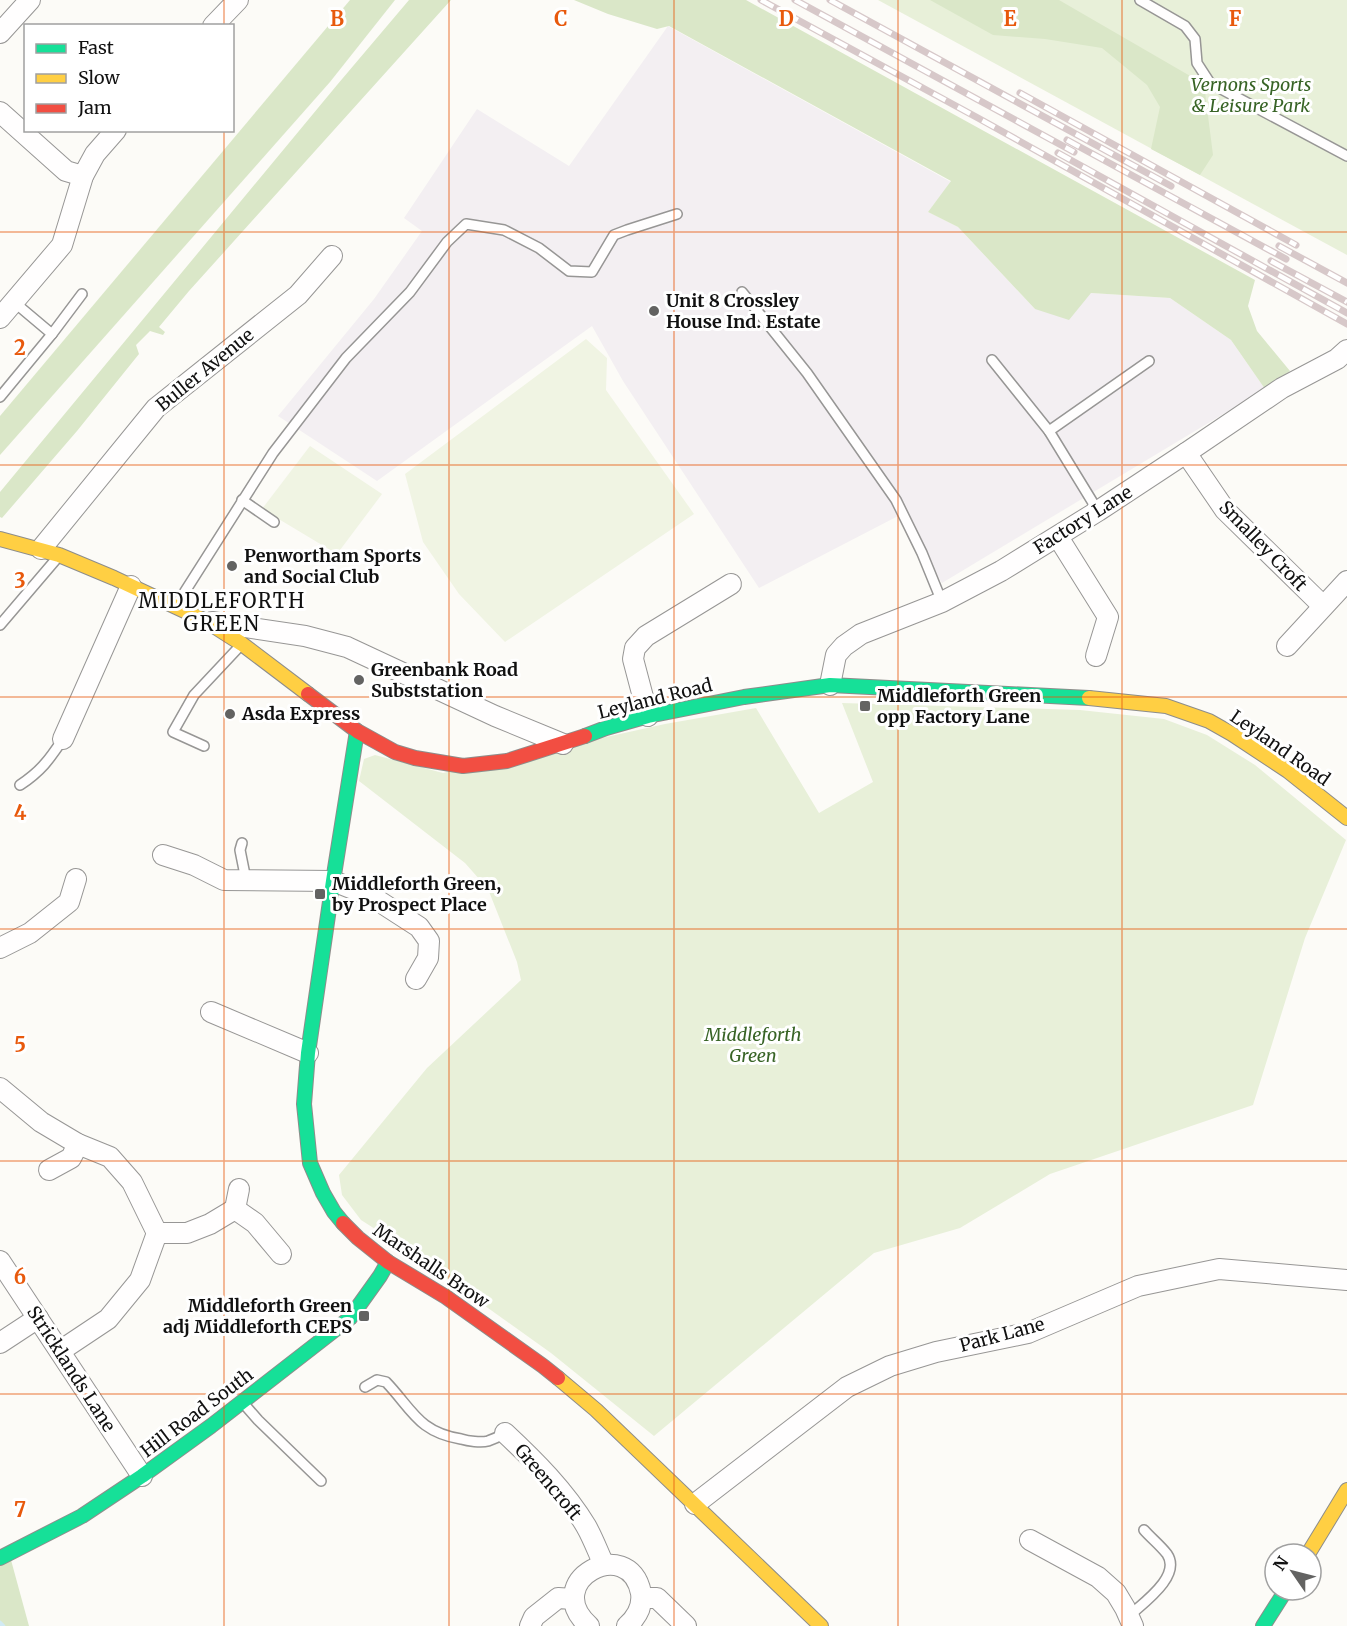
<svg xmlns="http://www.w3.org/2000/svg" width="1347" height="1626" font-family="Merriweather,serif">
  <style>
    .industrial { fill: #f3eff2 }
    .green { fill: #e8f0d9 }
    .forest { fill: #dae7c8 }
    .pitch { fill: #f0f4e3 }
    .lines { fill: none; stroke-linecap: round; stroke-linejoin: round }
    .stream { stroke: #d1eaf3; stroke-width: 4.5 }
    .lane-casing { stroke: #979695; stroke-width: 12 }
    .street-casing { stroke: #979695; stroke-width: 22 }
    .fast-casing { stroke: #8d8d8b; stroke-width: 16 }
    .slow-casing { stroke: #8d8d8b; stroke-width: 16 }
    .jam-casing { stroke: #8d8d8b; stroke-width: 16 }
    .lane { stroke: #fffefe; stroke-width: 9 }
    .street { stroke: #fffefe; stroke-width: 20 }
    .fast { stroke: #16e098; stroke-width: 14 }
    .slow { stroke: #ffcf43; stroke-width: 14 }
    .jam { stroke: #f24e42; stroke-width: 14 }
    .rail-casing { stroke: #d7c8c9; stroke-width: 7 }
    .rail { stroke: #fff; stroke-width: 4.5; stroke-dasharray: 14; stroke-linecap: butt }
    .grid { fill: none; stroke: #e8590c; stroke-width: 1.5; stroke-opacity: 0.55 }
    .poi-dot { fill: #636362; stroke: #fff; stroke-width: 2 }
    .labels { text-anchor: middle; stroke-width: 6; stroke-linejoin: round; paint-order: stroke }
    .park-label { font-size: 18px; font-style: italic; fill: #386426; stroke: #fff }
    .poi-label { font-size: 18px; font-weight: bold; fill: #111; stroke: #fff; text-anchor: start }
    .street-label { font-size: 18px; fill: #111; stroke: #fff }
    .neighbourhood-label { font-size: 20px; letter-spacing: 1.5px; fill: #111; stroke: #fff }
    .grid-label { font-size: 20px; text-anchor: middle; font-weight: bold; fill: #e8590c; stroke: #fff; stroke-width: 6; stroke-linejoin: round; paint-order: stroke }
  </style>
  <rect width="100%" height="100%" fill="#fcfbf7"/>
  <polygon class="industrial" points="668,26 951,182 928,212 958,227 1035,309 1091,293 1170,298 1231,340 1265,389 942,583 900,515 759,588 623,381 592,326 377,481 278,416 374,299 422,231 404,218 477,109 569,166"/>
  <g class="green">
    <polygon points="878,0 1347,0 1347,255"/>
    <polygon points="842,703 1080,710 1164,719 1207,735 1255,765 1346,840 1305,938 1253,1105 1050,1174 960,1228 874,1253 654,1436 551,1353 397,1243 361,1220 342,1195 339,1175 427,1068 521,980 517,962 488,889 465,863 359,781 364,759 375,755 443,773 665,724 756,708 819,813 873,782"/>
  </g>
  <g class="forest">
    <polygon points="350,0 395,0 330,82 0,455 0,416"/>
    <polygon points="409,0 451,0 189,291 159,327 165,332 163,335 150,331 136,345 139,354 77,431 2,518 0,517 0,492 337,85"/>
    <polygon points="574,0 746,0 1255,280 1248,306 1257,331 1290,371 1265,389 1231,340 1170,298 1091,293 1069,320 1035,309 958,227 928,212 951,181 669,26 657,29 608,14"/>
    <polygon points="930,0 1059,0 1204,84 1213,155 1200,175 1151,149 1160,107 1147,85 1102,48 1045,39 993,35"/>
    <polygon points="11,1560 29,1626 0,1626 0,1566"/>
  </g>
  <g class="pitch">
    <polygon points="586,339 607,358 606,390 694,514 505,642 459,594 423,542 405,474"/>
    <polygon points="310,446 382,494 337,554 262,509"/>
  </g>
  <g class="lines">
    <polyline class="stream" points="0,1623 3,1626"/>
    <g class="lane-casing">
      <g id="lane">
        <polyline points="1140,0 1185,26 1195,39 1197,63 1210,83 1347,156"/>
        <polyline points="742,292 807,373 896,500 922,553 942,602"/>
        <polyline points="52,334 82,294"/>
        <polyline points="992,360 1049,431 1098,511"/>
        <polyline points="0,397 52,334 14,302"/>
        <polyline points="1049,431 1149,361"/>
        <polyline points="242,500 274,522"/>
        <polyline points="177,604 273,453 346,358 410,292 447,242 466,224 504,230 539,248 569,271 592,272 614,235 627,230 677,214"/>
        <polyline points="0,625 58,557"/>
        <polyline points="204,746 173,732 194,695 240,646"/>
        <path d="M 20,785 C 41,771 49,760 63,739"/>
        <polyline points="242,843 240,850 246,880"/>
        <path d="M 365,1387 L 377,1380 L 386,1382 C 412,1409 418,1432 461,1439 C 468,1441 481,1443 488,1441 C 494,1439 500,1436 505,1433"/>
        <polyline points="244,1404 258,1420 321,1481"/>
        <path d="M 1129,1616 C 1143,1603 1182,1576 1167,1554 C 1160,1545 1151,1538 1144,1530"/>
      </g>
    </g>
    <g class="street-casing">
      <g id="street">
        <polyline points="213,26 238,0"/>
        <polyline points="0,33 30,0"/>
        <polyline points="0,112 66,171 83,176"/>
        <polyline points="0,318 62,245 83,176 95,154 116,130"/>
        <polyline points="1186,453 1225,510 1323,606"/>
        <polyline points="1058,537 1108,617 1096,656"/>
        <polyline points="41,549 156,408 298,295 332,256"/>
        <polyline points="212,622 305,636 347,647 495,716 563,744"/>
        <polyline points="1287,646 1347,581"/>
        <polyline points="830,685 836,655 844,646 861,634 942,602 1001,571 1098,511 1186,453 1282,388 1337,359 1347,350"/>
        <polyline points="648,716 633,659 635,648 646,636 731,584"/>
        <polyline points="63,739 131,586"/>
        <polyline points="163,855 194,865 224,880 333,881 371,896 419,927 429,941 428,958 416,979"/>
        <polyline points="0,948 30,933 69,902 76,879"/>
        <polyline points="211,1012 308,1053"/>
        <polyline points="0,1088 41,1122 78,1144 110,1157 132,1182 157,1233 140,1280 108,1319 60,1351"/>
        <polyline points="49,1170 71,1158 78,1144"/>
        <polyline points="235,1209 255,1223 281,1254"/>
        <polyline points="157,1233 187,1233 210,1224 235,1209 239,1189"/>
        <polyline points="0,1261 142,1476"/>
        <polyline points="0,1343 38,1318"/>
        <path d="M 505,1433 C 535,1461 565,1491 586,1526 C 593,1538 598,1552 604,1565"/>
        <polyline points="695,1504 847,1387 890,1366 936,1352 1028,1333 1138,1286 1219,1269 1347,1280"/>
        <polyline points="1030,1540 1098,1577 1116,1593 1125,1608 1133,1626"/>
        <polyline points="642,1598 657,1598 686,1626"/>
        <polyline points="530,1626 534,1617 558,1598 574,1599"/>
        <path d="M 589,1626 C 539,1581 629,1533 641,1593 C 643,1607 637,1617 627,1626"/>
      </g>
    </g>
    <g class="fast-casing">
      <g id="fast">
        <polyline points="585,736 606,728 648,716 744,697 830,685 1089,698"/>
        <polyline points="343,1223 334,1212 323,1193 310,1163 304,1104 308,1053 333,881 357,731"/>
        <polyline points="0,1558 82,1516 142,1476 211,1426 350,1318 380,1276 388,1262"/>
        <polyline points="1263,1626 1286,1590"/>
      </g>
    </g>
    <g class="slow-casing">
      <g id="slow">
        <polyline points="0,539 59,555 114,578 206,621 242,644 308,694"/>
        <polyline points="1089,698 1166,706 1209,721 1232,734 1288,771 1347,818"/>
        <polyline points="558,1378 596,1410 821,1626"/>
        <polyline points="1308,1554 1347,1490"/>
      </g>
    </g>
    <g class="jam-casing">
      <g id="jam">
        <polyline points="308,694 357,731 395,752 415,758 463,766 507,761 585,736"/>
        <polyline points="343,1223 358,1238 388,1262 446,1297 543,1366 558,1378"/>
      </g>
    </g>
    <use href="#lane" class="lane"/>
    <use href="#street" class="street"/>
    <use href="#fast" class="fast"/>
    <use href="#slow" class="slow"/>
    <use href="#jam" class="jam"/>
    <g class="rail-casing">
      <g id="rail">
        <polyline points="761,0 978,118 1347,324"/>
        <polyline points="795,0 1074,152"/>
        <polyline points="830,0 1171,186"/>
        <polyline points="1020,93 1296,245"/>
        <polyline points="1067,140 1286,259"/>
        <polyline points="1058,153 1347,313"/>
        <polyline points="1279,246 1347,283"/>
        <polyline points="1271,261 1347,302"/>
      </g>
    </g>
    <use href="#rail" class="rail"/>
  </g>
  <path class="grid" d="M 224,0 L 224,26M 449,0 L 449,1626M 674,0 L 674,1626M 898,0 L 898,1626M 1122,0 L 1122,1626M 224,130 L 224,1626M 0,232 L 1347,232M 0,465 L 1347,465M 0,697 L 1347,697M 0,929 L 1347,929M 0,1161 L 1347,1161M 0,1394 L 1347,1394"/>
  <g class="poi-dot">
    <circle cx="654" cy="311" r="6"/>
    <circle cx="232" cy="566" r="6"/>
    <circle cx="359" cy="680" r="6"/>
    <rect x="859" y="700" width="12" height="12" rx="3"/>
    <circle cx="230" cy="714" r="6"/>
    <rect x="314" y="888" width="12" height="12" rx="3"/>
    <rect x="358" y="1310" width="12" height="12" rx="3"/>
  </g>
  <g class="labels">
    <g class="park-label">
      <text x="1251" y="91">Vernons Sports<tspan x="1251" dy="21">&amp; Leisure Park</tspan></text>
      <text x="753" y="1041">Middleforth<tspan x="753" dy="21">Green</tspan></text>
    </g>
    <g class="poi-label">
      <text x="666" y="307">Unit 8 Crossley<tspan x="666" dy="21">House Ind. Estate</tspan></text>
      <text x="244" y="562">Penwortham Sports<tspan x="244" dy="21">and Social Club</tspan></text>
      <text x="371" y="676">Greenbank Road<tspan x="371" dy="21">Subststation</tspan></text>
      <text x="877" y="702">Middleforth Green<tspan x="877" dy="21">opp Factory Lane</tspan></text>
      <text x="242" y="720">Asda Express</text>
      <text x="332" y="890">Middleforth Green,<tspan x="332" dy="21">by Prospect Place</tspan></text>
      <text x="352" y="1312" text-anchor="end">Middleforth Green<tspan x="352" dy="21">adj Middleforth CEPS</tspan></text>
    </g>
    <g class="street-label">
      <text transform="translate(205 370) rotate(-39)" y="6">Buller Avenue</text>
      <text transform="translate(1083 520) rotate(-32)" y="6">Factory Lane</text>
      <text transform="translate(1263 546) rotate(46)" y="6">Smalley Croft</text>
      <text transform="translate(655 699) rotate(-14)" y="6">Leyland Road</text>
      <text transform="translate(1280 748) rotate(35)" y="6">Leyland Road</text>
      <text transform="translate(431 1266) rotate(34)" y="6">Marshalls Brow</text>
      <text transform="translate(1002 1335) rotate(-15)" y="6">Park Lane</text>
      <text transform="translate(71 1369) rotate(57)" y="6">Stricklands Lane</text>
      <text transform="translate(197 1413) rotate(-37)" y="6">Hill Road South</text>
      <text transform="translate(548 1482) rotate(50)" y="6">Greencroft</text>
    </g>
    <g class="neighbourhood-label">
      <text x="222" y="608">MIDDLEFORTH<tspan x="222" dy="23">GREEN</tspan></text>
    </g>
  </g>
  <g class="grid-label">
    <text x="337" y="26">B</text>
    <text x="561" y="26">C</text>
    <text x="786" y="26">D</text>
    <text x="1010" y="26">E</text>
    <text x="1235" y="26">F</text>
    <text x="20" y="355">2</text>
    <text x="20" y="588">3</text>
    <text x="20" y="820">4</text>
    <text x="20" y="1052">5</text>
    <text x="20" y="1284">6</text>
    <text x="20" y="1517">7</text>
  </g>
  <rect x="24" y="24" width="210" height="108" fill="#ffffff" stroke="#a0a0a0" stroke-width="1.5"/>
  <rect x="36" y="44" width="30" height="9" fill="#16e098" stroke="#a0a0a0" stroke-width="1.5"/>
  <text x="78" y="54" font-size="18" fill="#111111">Fast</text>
  <rect x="36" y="74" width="30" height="9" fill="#ffcf43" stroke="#a0a0a0" stroke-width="1.5"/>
  <text x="78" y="84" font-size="18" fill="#111111">Slow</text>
  <rect x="36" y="104" width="30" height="9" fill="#f24e42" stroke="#a0a0a0" stroke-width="1.5"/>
  <text x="78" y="114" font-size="18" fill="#111111">Jam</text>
  <g transform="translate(1293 1572) rotate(305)"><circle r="28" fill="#ffffff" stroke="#a0a0a0" stroke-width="1.5"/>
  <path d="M0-4.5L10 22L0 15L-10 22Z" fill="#636362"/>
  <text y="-9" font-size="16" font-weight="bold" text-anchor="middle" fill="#111111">N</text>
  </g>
</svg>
